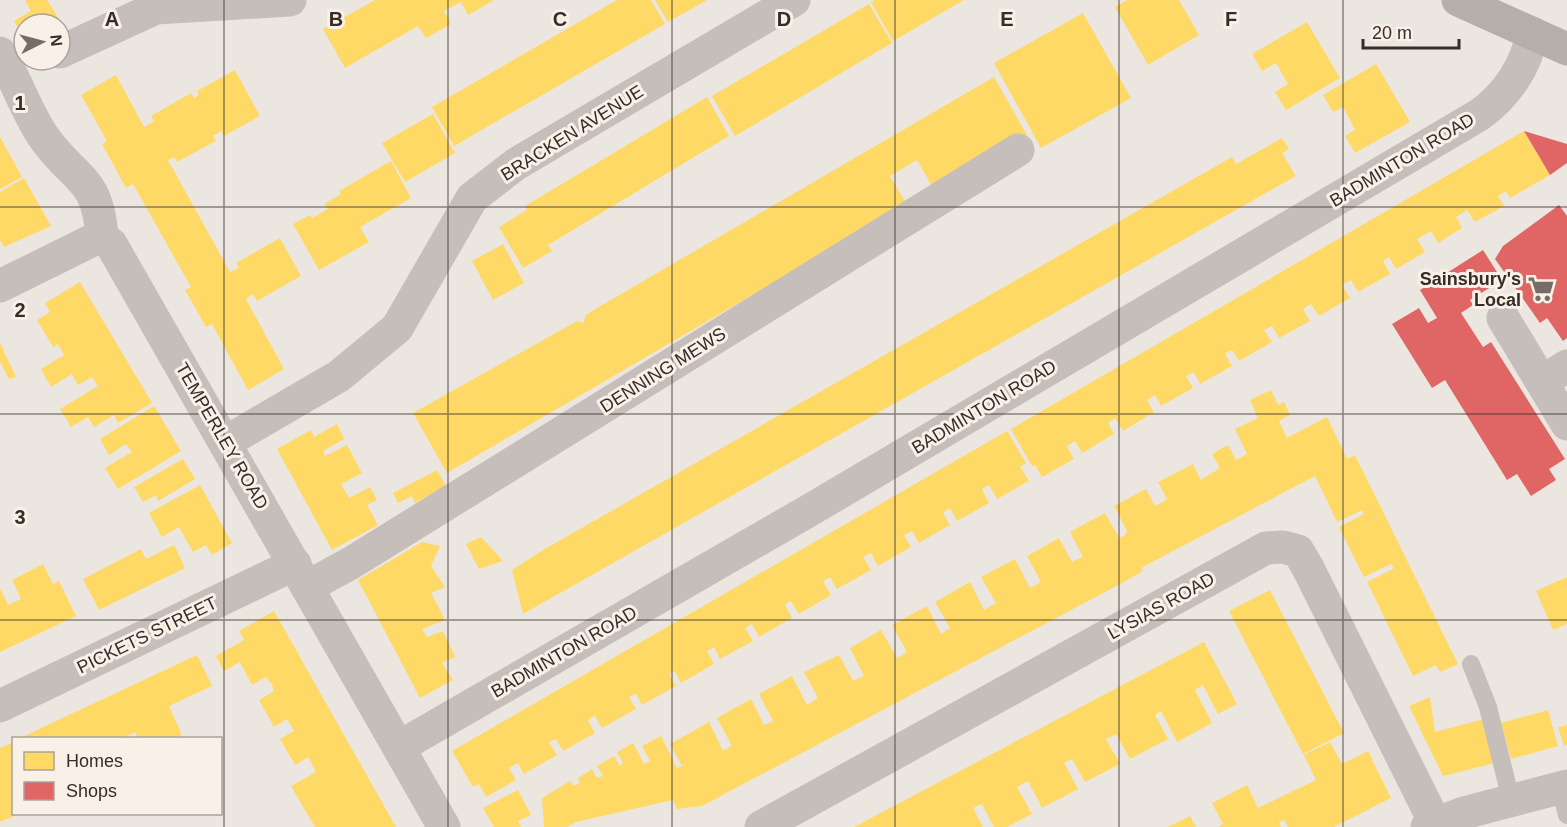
<svg xmlns="http://www.w3.org/2000/svg" width="1567" height="827" font-family="Arial,sans-serif">
  <style>
    .homes { fill: #ffd966 }
    .shops { fill: #e06666 }
    .lines { fill: none; stroke-linecap: round; stroke-linejoin: round }
    .lane { stroke: #c5beba; stroke-width: 18 }
    .street { stroke: #c5beba; stroke-width: 33 }
    .secondary { stroke: #b6aeaa; stroke-width: 33 }
    .grid { fill: none; stroke: #362c28; stroke-width: 1.5; stroke-opacity: 0.55 }
    .labels { text-anchor: middle; stroke-width: 6; stroke-linejoin: round; paint-order: stroke }
    .street-label { font-size: 18px; fill: #362c28; stroke: #f9f0e8 }
    .poi-label { font-size: 18px; font-weight: bold; fill: #362c28; stroke: #f9f0e8; text-anchor: end }
    .grid-label { font-size: 20px; text-anchor: middle; font-weight: bold; fill: #362c28; stroke: #f9f0e8; stroke-width: 6; stroke-linejoin: round; paint-order: stroke }
  </style>
  <rect width="100%" height="100%" fill="#ece6e0"/>
  <g class="homes">
    <polygon points="25,0 47,0 59,19 50,24 24,24 24,38 14,21 31,11"/>
    <polygon points="375,0 494,0 468,15 461,2 444,11 451,24 426,38 418,26 345,68 323,29"/>
    <polygon points="617,0 651,0 665,24 454,146 432,107"/>
    <polygon points="655,0 707,0 668,22"/>
    <polygon points="875,0 964,0 893,41 871,2"/>
    <polygon points="1127,0 1179,0 1199,35 1148,65 1115,7"/>
    <polygon points="869,4 892,43 735,136 712,96"/>
    <polygon points="1083,13 1131,98 1041,148 994,63"/>
    <polygon points="1307,22 1340,78 1286,110 1275,92 1288,84 1276,63 1262,71 1252,54"/>
    <polygon points="1376,64 1410,122 1355,153 1345,136 1355,130 1349,118 1343,107 1333,112 1323,95"/>
    <polygon points="235,70 260,116 224,136 221,131 213,136 216,141 177,162 174,157 168,160 230,272 239,268 236,263 280,238 301,276 257,301 253,294 246,299 284,369 248,390 212,324 206,327 185,290 191,287 133,184 126,188 102,144 107,141 81,95 116,75 144,127 154,121 151,116 191,93 194,98 199,95 197,91"/>
    <polygon points="994,77 1027,135 934,190 917,160 890,176 907,205 447,473 413,413 577,321 583,323 586,315 597,308"/>
    <polygon points="707,97 729,136 548,245 552,251 523,268 499,227 527,210 525,206"/>
    <polygon points="433,114 455,153 405,182 382,143"/>
    <polygon points="1524,131 1550,175 1510,198 1506,191 1498,196 1504,206 1475,222 1467,210 1456,217 1462,228 1438,243 1431,231 1417,239 1425,252 1396,269 1389,257 1383,261 1390,274 1358,292 1351,280 1342,285 1350,298 1319,316 1311,304 1307,306 1303,309 1310,321 1279,338 1272,326 1264,330 1272,342 1239,361 1232,350 1229,351 1225,354 1232,366 1200,384 1194,372 1186,376 1193,388 1161,406 1155,395 1147,400 1154,412 1123,431 1115,418 1112,420 1108,422 1114,434 1082,453 1075,441 1067,446 1074,459 1042,477 1035,465 1032,466 1011,429"/>
    <polygon points="0,137 22,177 0,189"/>
    <polygon points="1282,138 1289,149 1282,153 1296,176 523,614 512,570 543,550 1232,157 1236,164"/>
    <polygon points="391,161 411,198 360,227 369,242 319,270 293,224 310,215 312,218 328,209 324,204 341,194 339,191"/>
    <polygon points="24,178 51,226 4,247 0,240 0,192"/>
    <polygon points="503,244 524,283 493,300 472,261"/>
    <polygon points="80,282 152,403 118,423 114,415 94,427 88,417 71,427 60,409 98,386 92,377 78,385 72,374 51,387 41,369 64,355 58,344 53,347 37,320 50,312 45,303"/>
    <polygon points="0,343 16,377 9,379 0,362"/>
    <polygon points="1271,390 1278,405 1284,402 1290,415 1279,421 1287,438 1327,417 1347,459 1355,455 1458,664 1440,672 1436,665 1413,676 1367,582 1393,569 1393,567 1391,564 1364,577 1339,527 1364,514 1362,510 1337,522 1315,476 1141,568 1143,571 1122,583 702,806 677,809 673,800 576,822 567,827 544,827 542,798 570,781 574,786 580,783 578,778 592,769 597,778 603,776 597,766 614,756 620,766 623,763 617,752 633,743 644,764 650,761 642,746 661,736 677,768 682,766 670,744 709,722 723,751 732,746 717,718 751,699 764,725 773,721 759,694 792,676 807,705 818,698 804,672 839,655 853,681 864,676 850,648 881,630 897,658 901,656 907,652 892,625 927,606 941,634 950,628 935,602 970,582 984,610 996,603 981,577 1015,559 1030,588 1041,582 1027,556 1059,538 1072,562 1078,559 1083,557 1070,532 1105,513 1119,538 1125,535 1127,531 1114,506 1146,489 1155,506 1163,502 1167,499 1158,482 1193,464 1201,480 1220,468 1212,454 1228,445 1236,460 1247,454 1235,429 1258,418 1250,400"/>
    <polygon points="154,406 181,451 118,489 105,468 132,452 126,444 109,455 100,439"/>
    <polygon points="337,424 344,439 323,451 325,456 347,445 362,473 341,484 349,498 370,487 377,500 367,505 378,525 332,550 277,449 311,430 314,437"/>
    <polygon points="1007,431 1026,463 1020,467 1029,481 997,499 989,485 985,487 982,489 989,503 957,521 950,508 943,513 950,525 919,543 912,531 904,535 911,547 878,566 871,553 863,557 871,570 837,589 830,577 827,579 823,581 831,595 799,614 791,601 788,602 785,605 792,618 759,637 752,624 745,628 753,641 720,659 714,647 707,651 714,664 681,683 675,671 669,674 676,686 642,705 636,694 633,695 629,697 636,709 602,728 595,716 592,717 588,720 595,733 563,751 556,739 549,742 557,755 524,774 518,763 509,768 516,780 486,797 479,784 473,787 452,751"/>
    <polygon points="183,459 195,479 158,501 156,495 143,502 134,487"/>
    <polygon points="437,470 446,486 415,503 412,496 398,503 393,493"/>
    <polygon points="200,485 232,543 212,555 206,545 193,552 179,527 162,537 149,513"/>
    <polygon points="481,537 503,561 479,569 466,544"/>
    <polygon points="422,542 440,546 431,566 445,587 431,593 445,620 422,629 427,637 443,631 455,657 442,663 453,680 420,698 358,580"/>
    <polygon points="174,545 185,568 99,610 83,579 141,549 146,559"/>
    <polygon points="43,564 53,584 59,581 76,616 0,652 0,588 8,605 21,599 12,580"/>
    <polygon points="1567,577 1567,624 1553,630 1536,591"/>
    <polygon points="1270,590 1344,733 1303,754 1229,611"/>
    <polygon points="274,611 348,742 396,827 315,827 291,786 316,772 308,757 295,765 280,739 294,731 287,719 274,727 259,700 274,691 272,685 266,677 252,685 240,662 224,671 216,656 244,640 239,631"/>
    <polygon points="1204,642 1237,704 1218,714 1203,685 1195,690 1212,723 1177,742 1161,711 1155,715 1168,739 1130,759 1116,734 1106,739 1120,764 1085,782 1072,759 1067,761 1064,763 1078,789 1042,808 1028,781 1017,787 1032,814 1007,827 994,827 982,804 973,808 983,827 854,827"/>
    <polygon points="197,655 212,686 169,706 182,735 174,738 138,738 135,732 125,737 126,738 20,738"/>
    <polygon points="1430,697 1435,732 1484,719 1495,763 1443,776 1409,706"/>
    <polygon points="1548,710 1558,746 1511,759 1501,723"/>
    <polygon points="1567,725 1567,745 1564,746 1558,727"/>
    <polygon points="14,742 14,814 19,814 0,822 0,748"/>
    <polygon points="1330,742 1342,764 1368,751 1391,798 1334,827 1288,827 1284,820 1279,822 1281,827 1218,827 1223,824 1212,803 1247,785 1258,808 1316,780 1304,755"/>
    <polygon points="518,790 531,815 518,821 521,827 494,827 483,808"/>
    <polygon points="1190,816 1196,827 1167,827 1174,824"/>
  </g>
  <g class="shops">
    <polygon points="1524,131 1567,144 1567,163 1550,175"/>
    <polygon points="1559,205 1567,216 1567,338 1563,341 1547,318 1540,323 1495,259 1503,246"/>
    <polygon points="1483,250 1502,280 1470,300 1473,305 1461,313 1483,347 1491,342 1565,459 1549,469 1556,480 1531,496 1517,474 1507,480 1445,380 1432,388 1392,324 1419,308 1428,323 1437,318 1420,290"/>
  </g>
  <g class="lines">
    <g class="lane">
      <polyline points="1471,664 1488,707 1511,800"/>
      <polyline points="1560,788 1567,815"/>
    </g>
    <g class="street">
      <polyline points="60,52 156,8 290,0"/>
      <path d="M 0,53 C 16,79 27,114 45,139 C 76,182 98,176 102,238"/>
      <polyline points="102,238 111,244 444,827"/>
      <polyline points="0,286 97,238 102,238"/>
      <polyline points="1503,318 1567,424"/>
      <polyline points="1542,382 1567,366"/>
      <polyline points="226,442 339,376 397,328 472,198 516,164 794,0"/>
      <polyline points="307,587 351,563 1018,150"/>
      <polyline points="0,706 295,564"/>
      <path d="M 399,747 L 810,510 L 1479,115 C 1506,96 1527,66 1532,33"/>
      <polyline points="761,827 1266,548 1283,547 1298,551 1308,568 1435,823"/>
      <polyline points="1427,827 1464,813 1567,786"/>
    </g>
    <polyline class="secondary" points="1458,0 1567,49"/>
  </g>
  <path class="grid" d="M 224,0 L 224,827M 448,0 L 448,827M 672,0 L 672,827M 895,0 L 895,827M 1119,0 L 1119,827M 1343,0 L 1343,827M 0,207 L 1567,207M 0,414 L 1567,414M 0,620 L 1567,620"/>
  <defs>
    <g id="supermarket-bare" transform="scale(2.07)"><path d="M-6-5.5h2.5l.6 2H6L4.5 2H-2.5L-4.4-4H-6ZM-1.5 3.2a1.3 1.3 0 1 0 .1 0ZM3 3.2a1.3 1.3 0 1 0 .1 0Z" fill="#766d68" stroke="#f9f0e8" stroke-width="2.5" paint-order="stroke"/></g>
  </defs>
  <g fill-rule="evenodd">
    <use href="#supermarket-bare" x="1541" y="289"/>
  </g>
  <g class="labels">
    <g class="street-label">
      <text transform="translate(572 133) rotate(-32)" y="6">BRACKEN AVENUE</text>
      <text transform="translate(1402 160) rotate(-31)" y="6">BADMINTON ROAD</text>
      <text transform="translate(663 370) rotate(-32)" y="6">DENNING MEWS</text>
      <text transform="translate(984 407) rotate(-31)" y="6">BADMINTON ROAD</text>
      <text transform="translate(222 436) rotate(60)" y="6">TEMPERLEY ROAD</text>
      <text transform="translate(1161 606) rotate(-29)" y="6">LYSIAS ROAD</text>
      <text transform="translate(147 635) rotate(-26)" y="6">PICKETS STREET</text>
      <text transform="translate(564 652) rotate(-30)" y="6">BADMINTON ROAD</text>
    </g>
    <g class="poi-label">
      <text x="1521" y="285">Sainsbury's<tspan x="1521" dy="21">Local</tspan></text>
    </g>
  </g>
  <g class="grid-label">
    <text x="112" y="26">A</text>
    <text x="336" y="26">B</text>
    <text x="560" y="26">C</text>
    <text x="784" y="26">D</text>
    <text x="1007" y="26">E</text>
    <text x="1231" y="26">F</text>
    <text x="20" y="110">1</text>
    <text x="20" y="317">2</text>
    <text x="20" y="524">3</text>
  </g>
  <rect x="12" y="737" width="210" height="78" fill="#f9f0e8" stroke="#aba29b" stroke-width="1.5"/>
  <rect x="24" y="752" width="30" height="18" fill="#ffd966" stroke="#aba29b" stroke-width="1.5"/>
  <text x="66" y="767" font-size="18" fill="#362c28">Homes</text>
  <rect x="24" y="782" width="30" height="18" fill="#e06666" stroke="#aba29b" stroke-width="1.5"/>
  <text x="66" y="797" font-size="18" fill="#362c28">Shops</text>
  <g transform="translate(42 42) rotate(84)"><circle r="28" fill="#f9f0e8" stroke="#aba29b" stroke-width="1.5"/>
  <path d="M0-4.5L10 22L0 15L-10 22Z" fill="#766d68"/>
  <text y="-9" font-size="16" font-weight="bold" text-anchor="middle" fill="#362c28">N</text>
  </g>
  <path d="M1363 39v9h96v-9" fill="none" stroke="#362c28" stroke-width="3"/>
  <text x="1372" y="39" font-size="18" fill="#362c28" stroke="#f9f0e8" stroke-width="4.5" paint-order="stroke">20 m</text>
</svg>
